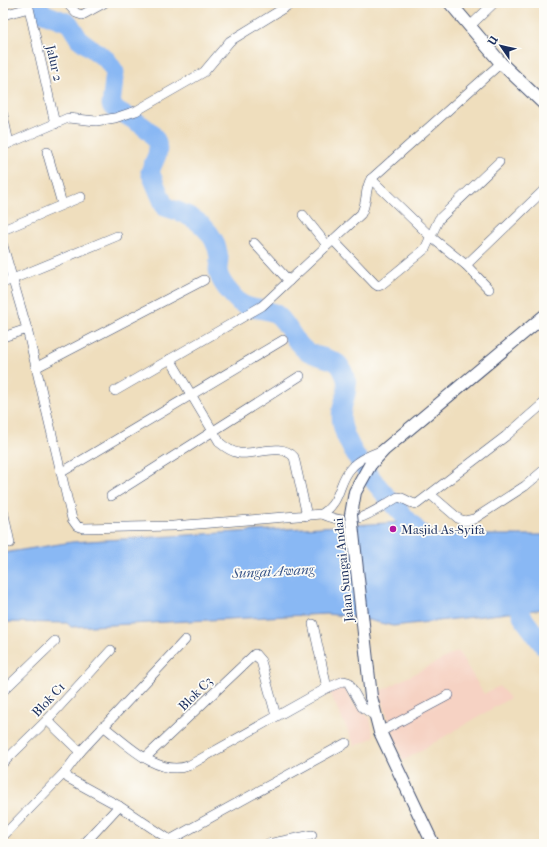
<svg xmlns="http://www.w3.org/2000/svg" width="547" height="847" font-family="'IM FELL French Canon',serif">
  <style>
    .built { fill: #f6d2c3 }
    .water { fill: #89b8f4; stroke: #5274a9 }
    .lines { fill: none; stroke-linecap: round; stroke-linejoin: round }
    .river { stroke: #89b8f4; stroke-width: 19 }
    .minor-casing { stroke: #3b496c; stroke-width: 10 }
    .tertiary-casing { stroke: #3b496c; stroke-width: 14 }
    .minor { stroke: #fff; stroke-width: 9 }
    .tertiary { stroke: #fff; stroke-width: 12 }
    .tertiary-bridge-casing { stroke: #3b496c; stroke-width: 14; stroke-linecap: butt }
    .tertiary-bridge { stroke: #fff; stroke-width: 12 }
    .poi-dot { fill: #b5179e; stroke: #fdfcf7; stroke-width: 1.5 }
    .labels { text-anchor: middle; stroke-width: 3.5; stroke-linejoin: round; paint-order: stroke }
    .street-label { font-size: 13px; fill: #1b2f5e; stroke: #fdfcf7 }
    .poi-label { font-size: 13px; fill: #1b2f5e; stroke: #fdfcf7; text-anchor: start }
    .water-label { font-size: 14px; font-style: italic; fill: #3c588b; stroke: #fdfcf7 }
  </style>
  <rect width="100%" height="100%" fill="#fdfcf7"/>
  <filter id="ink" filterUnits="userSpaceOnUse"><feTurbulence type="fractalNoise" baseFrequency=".025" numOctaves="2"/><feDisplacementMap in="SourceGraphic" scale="8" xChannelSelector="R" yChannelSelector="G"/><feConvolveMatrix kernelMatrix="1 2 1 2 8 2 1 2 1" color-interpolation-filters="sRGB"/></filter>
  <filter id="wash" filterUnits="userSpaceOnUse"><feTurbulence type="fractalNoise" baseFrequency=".012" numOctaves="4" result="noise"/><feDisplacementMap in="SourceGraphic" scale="16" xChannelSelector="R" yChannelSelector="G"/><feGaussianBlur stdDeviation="0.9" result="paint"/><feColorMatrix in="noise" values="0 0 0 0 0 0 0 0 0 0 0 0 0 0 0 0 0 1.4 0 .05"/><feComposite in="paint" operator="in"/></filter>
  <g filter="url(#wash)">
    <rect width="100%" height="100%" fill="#efdebd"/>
    <g class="built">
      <polygon points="458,651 484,694 499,686 510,698 403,761 379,692"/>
      <polygon points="340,680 354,705 370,718 374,737 355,746 328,689"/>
    </g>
    <polygon class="water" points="420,521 437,535 544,535 544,609 393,626 356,617 326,614 71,627 67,623 3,622 3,553 72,542"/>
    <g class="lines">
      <g class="river">
        <path d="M 37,3 L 43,13 L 69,23 L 79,39 L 107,60 L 115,72 L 111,105 C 125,119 164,128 157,155 C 155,160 152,166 150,172 L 165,207 C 191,214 215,228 219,257 C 219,261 218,266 218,270 C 219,282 231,294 239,302 C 248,310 266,308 276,314 C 287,321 293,341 305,350 C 314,357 335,358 340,366 C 357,393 337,400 342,424 C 350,462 401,512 427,541"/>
        <polyline points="511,589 514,592 523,618 544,646"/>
      </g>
    </g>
  </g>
  <g filter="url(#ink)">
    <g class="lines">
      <g class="minor-casing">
        <g id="minor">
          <polyline points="67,3 76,13 82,15 104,3"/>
          <polyline points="3,15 29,8 55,124"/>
          <polyline points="469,27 494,3"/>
          <polyline points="3,115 9,143"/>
          <polyline points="3,146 68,118 96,121 115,118 136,111 204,72 230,41 292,3"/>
          <polyline points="47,152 62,204"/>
          <polyline points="371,179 431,237 466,265 489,289"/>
          <polyline points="303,215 327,245"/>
          <polyline points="3,230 81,197"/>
          <polyline points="333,240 375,284 378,286 381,285 425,249 439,219 499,162"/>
          <polyline points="254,243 289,281"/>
          <polyline points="3,246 27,329 3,337"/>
          <polyline points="466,265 542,192"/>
          <polyline points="3,283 117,236"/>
          <path d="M 27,329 L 72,519 L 77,526 L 83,528 L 173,526 L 322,514 C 343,500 337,482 352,467 C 359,459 373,454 383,450"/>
          <path d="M 170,359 L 220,443 C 226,448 232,452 239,453 C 257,455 281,442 294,457 L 307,516"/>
          <polyline points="37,367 204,280"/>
          <path d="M 115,391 L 262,306 L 361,214 C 368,202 364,190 371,179 L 501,63"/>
          <polyline points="62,472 283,340"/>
          <polyline points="431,495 459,519 465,521 474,519 525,486 544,470"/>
          <polyline points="111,496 300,376"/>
          <polyline points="3,510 10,543"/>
          <path d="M 322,514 C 355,529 370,513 398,497 C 405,498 410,504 417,504 L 506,436 L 544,403"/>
          <polyline points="313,624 327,688"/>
          <polyline points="3,691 55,641"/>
          <polyline points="47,720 80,752 65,772 68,778 119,806 170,840 171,844"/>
          <path d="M 103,726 C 126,743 157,777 188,766 L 327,688 L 344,681 L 348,682 L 362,707 L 375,716"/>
          <polyline points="380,732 449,695"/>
          <polyline points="80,752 185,640"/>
          <polyline points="145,758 255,654 261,661 276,716"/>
          <polyline points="3,763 47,720 111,650"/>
          <polyline points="3,836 65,772"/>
          <polyline points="84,844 119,806"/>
          <polyline points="168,844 170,840 346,743"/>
          <polyline points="268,844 312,835"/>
        </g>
      </g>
      <g class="tertiary-casing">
        <g id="tertiary">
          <polyline points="450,3 501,63 544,104"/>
          <polyline points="370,465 384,450 544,316"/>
          <polyline points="371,697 380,732 433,844"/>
        </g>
      </g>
      <use href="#minor" class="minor"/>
      <use href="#tertiary" class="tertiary"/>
      <g class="tertiary-bridge-casing">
        <polyline id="tertiary-bridge" points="370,465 355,492 351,515 371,697"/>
      </g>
      <use href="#tertiary-bridge" class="tertiary-bridge"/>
    </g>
  </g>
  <circle class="poi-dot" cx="393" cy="529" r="4"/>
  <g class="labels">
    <g class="street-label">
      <text transform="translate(55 63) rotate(77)" y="5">Jalur 2</text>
      <text transform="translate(343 570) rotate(-96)" y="5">Jalan Sungai Andai</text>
      <text transform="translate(195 693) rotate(-45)" y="5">Blok C3</text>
      <text transform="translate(48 699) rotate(-47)" y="5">Blok C1</text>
    </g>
    <g class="poi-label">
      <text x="401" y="534">Masjid As-Syifa</text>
    </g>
    <g class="water-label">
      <text transform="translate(273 571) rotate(-3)" y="5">Sungai Awang</text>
    </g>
  </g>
  <rect width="547" height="847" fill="none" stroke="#fdfcf7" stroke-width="16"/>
  <g transform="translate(501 46) rotate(304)" stroke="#fdfcf7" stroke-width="3" paint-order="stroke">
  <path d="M0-3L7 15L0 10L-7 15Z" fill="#1b2f5e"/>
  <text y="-6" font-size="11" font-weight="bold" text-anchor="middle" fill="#1b2f5e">U</text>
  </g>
</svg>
